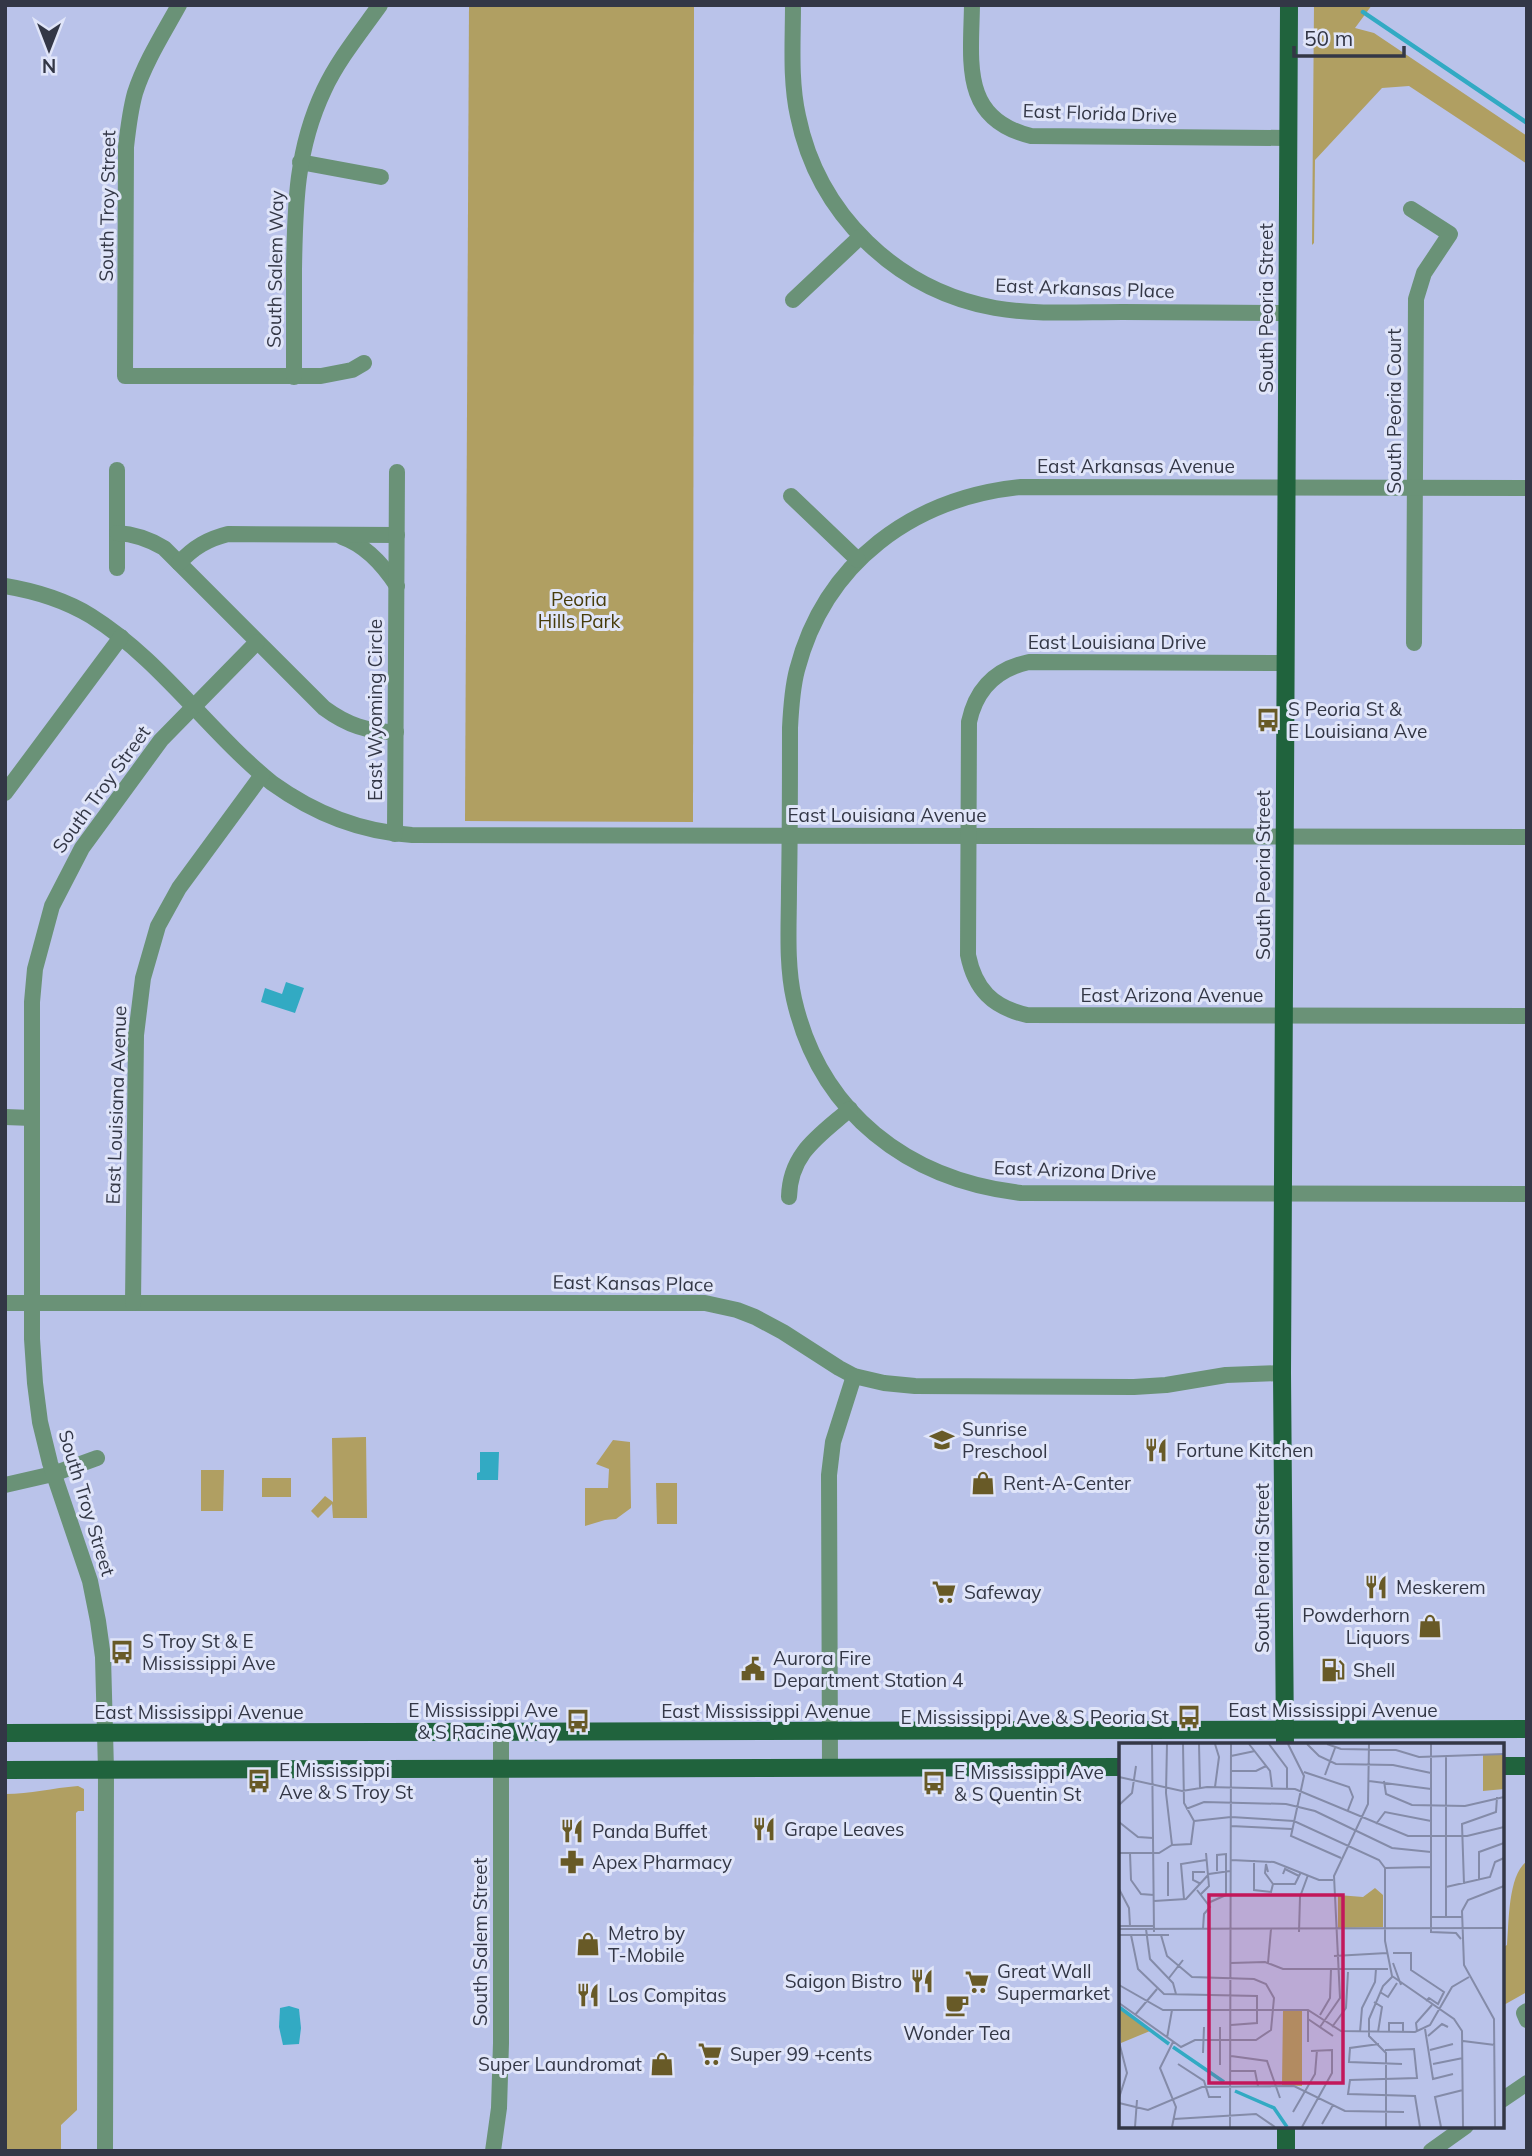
<svg xmlns="http://www.w3.org/2000/svg" width="1532" height="2156" font-family="Mulish,sans-serif">
  <style>
    .green { fill: #b09f62 }
    .water { fill: #32aac3 }
    .lines { fill: none; stroke-linecap: round; stroke-linejoin: round }
    .stream { stroke: #32aac3; stroke-width: 4.5 }
    .minor { stroke: #6a9277; stroke-width: 16 }
    .major { stroke: #20633d; stroke-width: 18 }
    .labels { text-anchor: middle; stroke-width: 6; stroke-linejoin: round; paint-order: stroke }
    .street-label { font-size: 19px; fill: #333746; stroke: #e0e5f9 }
    .park-label { font-size: 19px; fill: #473c0b; stroke: #e0e5f9 }
    .poi-label { font-size: 19px; fill: #333746; stroke: #e0e5f9; text-anchor: start }
    .inset-river { fill: none; stroke: #32aac3; stroke-width: 3.5 }
    .inset-road { fill: none; stroke: #848ba8; stroke-width: 2 }
    .view { fill: #c2185b; fill-opacity: 0.15; stroke: #c2185b; stroke-width: 3.5 }
    .inset-edge { fill: none; stroke: #333746; stroke-width: 3.5 }
  </style>
  <rect width="100%" height="100%" fill="#bac3ea"/>
  <g class="green">
    <polygon points="469,5 694,5 693,822 465,821"/>
    <polygon points="1314,5 1372,5 1355,28 1374,33 1527,136 1527,164 1409,86 1382,88 1315,160 1314,243 1312,245"/>
    <polygon points="366,1437 367,1518 333,1518 332,1504 318,1518 311,1511 325,1496 333,1502 332,1438"/>
    <polygon points="613,1440 630,1442 631,1508 616,1519 605,1520 585,1526 585,1488 608,1488 609,1469 596,1464"/>
    <polygon points="201,1470 224,1470 223,1511 201,1511"/>
    <rect x="262" y="1478" width="29" height="19"/>
    <polygon points="656,1483 677,1483 677,1524 657,1524"/>
    <path d="M 78,1786 L 84,1789 L 84,1811 L 78,1811 L 76,1813 L 77,2110 L 61,2125 L 61,2151 L 5,2151 L 5,1794 C 31,1794 52,1788 78,1786 Z"/>
    <path d="M 1527,1861 L 1527,1992 L 1502,2006 L 1502,1948 L 1507,1945 C 1509,1922 1508,1875 1527,1861 Z"/>
  </g>
  <g class="water">
    <polygon points="286,982 304,988 295,1013 261,1002 265,988 282,994"/>
    <polygon points="480,1452 499,1452 498,1480 477,1480 477,1473 480,1472"/>
    <polygon points="289,2006 299,2009 301,2028 299,2044 283,2045 279,2027 280,2008"/>
  </g>
  <g class="lines">
    <polyline class="stream" points="1363,12 1527,123"/>
    <g class="minor">
      <path d="M 179,5 C 163,34 145,62 135,93 C 130,111 128,129 126,147 L 125,376 L 321,376 L 352,370 L 364,363"/>
      <path d="M 793,5 C 793,42 790,80 798,116 C 818,214 896,290 995,308 C 1036,315 1080,312 1122,312 C 1177,312 1232,313 1287,313"/>
      <path d="M 972,5 C 971,63 961,119 1031,136 L 1287,138"/>
      <polyline points="300,162 381,177"/>
      <polyline points="1411,209 1450,234 1424,273 1416,299 1414,643"/>
      <polyline points="793,300 860,237"/>
      <path d="M 294,377 C 294,341 294,305 294,269 C 295,205 296,149 324,90 C 338,60 360,33 380,5"/>
      <polyline points="117,470 117,568"/>
      <path d="M 1527,488 L 1021,487 C 913,498 825,562 797,670 C 792,689 791,708 790,728 C 790,781 790,834 789,888 C 789,925 786,963 794,999 C 820,1113 908,1180 1021,1193 L 1527,1194"/>
      <polyline points="791,496 858,560"/>
      <path d="M 117,533 C 135,534 149,539 164,548 L 324,708 C 347,725 368,732 396,732"/>
      <path d="M 342,537 C 365,545 384,566 397,586"/>
      <path d="M 179,563 C 194,547 208,539 228,534 L 397,535"/>
      <path d="M 5,586 C 35,591 65,600 91,616 C 160,659 209,732 272,783 C 315,814 360,832 412,835 L 1527,837"/>
      <path d="M 1285,663 L 1029,662 C 996,669 976,689 969,722 L 968,955 C 975,989 992,1007 1027,1015 L 1527,1016"/>
      <polyline points="5,793 121,637"/>
      <polyline points="395,834 397,472"/>
      <polyline points="5,1117 32,1118"/>
      <path d="M 789,1197 C 790,1153 819,1136 850,1109"/>
      <polyline points="5,1303 705,1303 737,1310 755,1317 783,1332 839,1368 854,1376 884,1383 915,1386 1134,1387 1166,1385 1226,1375 1282,1373"/>
      <polyline points="133,1303 136,1035 143,978 158,926 179,888 262,775"/>
      <polyline points="5,1485 53,1474 97,1458"/>
      <polyline points="830,1768 829,1475 833,1442 854,1376"/>
      <polyline points="1527,2011 1524,2013 1527,2020"/>
      <polyline points="1502,2100 1527,2083"/>
      <polyline points="105,2151 106,1770 103,1657 98,1621 90,1581 50,1463 40,1422 35,1383 32,1339 32,1002 35,969 52,906 82,848 161,740 257,642"/>
      <polyline points="493,2151 499,2108 501,2043 501,1732"/>
      <polyline points="1431,2151 1466,2126"/>
    </g>
    <g class="major">
      <polyline points="5,1733 1527,1729"/>
      <polyline points="1285,1745 1282,1373 1289,5"/>
      <polyline points="1502,1766 1527,1766"/>
      <polyline points="5,1770 1121,1767"/>
      <polyline points="1286,2126 1286,2151"/>
    </g>
  </g>
  <defs>
    <g id="bus-bare" transform="scale(1.89)"><path d="M-5-6H5V4H4V6H2V4H-2V6H-4V4H-5ZM-3.5-4V0h7V-4ZM-3.5 1.2v1.5H-2V1.2ZM2 1.2v1.5H3.5V1.2Z" fill="#685a27" stroke="#e0e5f9" stroke-width="2.5" paint-order="stroke"/></g>
    <g id="school-bare" transform="scale(1.89)"><path d="M0-5L7-2L0 1L-7-2ZM-4 1L0 2.5L4 1V4Q0 6-4 4Z" fill="#685a27" stroke="#e0e5f9" stroke-width="2.5" paint-order="stroke"/></g>
    <g id="restaurant-bare" transform="scale(1.89)"><path d="M-5-6h1v4h1v-4h1v4h1v-4h1v5L-1.5 .5V6h-2V.5L-5-1ZM5-6V6H3V1.5H1.5Q1.5-4 5-6Z" fill="#685a27" stroke="#e0e5f9" stroke-width="2.5" paint-order="stroke"/></g>
    <g id="shop-bare" transform="scale(1.89)"><path d="M-5-2.5h2.3a2.7 3.5 0 0 1 5.4 0H5L5.5 6h-11ZM-1.5-2.5h3a1.5 2.3 0 0 0-3 0Z" fill="#685a27" stroke="#e0e5f9" stroke-width="2.5" paint-order="stroke"/></g>
    <g id="supermarket-bare" transform="scale(1.89)"><path d="M-6-5.5h2.5l.6 2H6L4.5 2H-2.5L-4.4-4H-6ZM-1.5 3.2a1.3 1.3 0 1 0 .1 0ZM3 3.2a1.3 1.3 0 1 0 .1 0Z" fill="#685a27" stroke="#e0e5f9" stroke-width="2.5" paint-order="stroke"/></g>
    <g id="civic-bare" transform="scale(1.89)"><path d="M-.6-6.5H3V-4.5H.6V-3L4-1V1h2V6H-6V1h2V-1L-.6-3ZM-1.2 2.5V6h2.4V2.5Z" fill="#685a27" stroke="#e0e5f9" stroke-width="2.5" paint-order="stroke"/></g>
    <g id="fuel-bare" transform="scale(1.89)"><path d="M-5.5-6h7V0h2V4h1.3V-2.5L3-4.5l.8-.8L6-3V5H2.5V1h-1V6h-7ZM-4.2-4.7v3.2H.2V-4.7Z" fill="#685a27" stroke="#e0e5f9" stroke-width="2.5" paint-order="stroke"/></g>
    <g id="pharmacy-bare" transform="scale(1.89)"><path d="M-2-6h4v4h4v4h-4v4h-4v-4h-4v-4h4Z" fill="#685a27" stroke="#e0e5f9" stroke-width="2.5" paint-order="stroke"/></g>
    <g id="cafe-bare" transform="scale(1.89)"><path d="M-5.5-4.5H6V0H3Q3 3.5 0 3.5H-2.5Q-5.5 3.5-5.5 0ZM3-3.2v2h1.7v-2ZM-6 4.5H4V6H-6Z" fill="#685a27" stroke="#e0e5f9" stroke-width="2.5" paint-order="stroke"/></g>
  </defs>
  <g fill-rule="evenodd">
    <use href="#bus-bare" x="1268" y="720"/>
    <use href="#school-bare" x="942" y="1440"/>
    <use href="#restaurant-bare" x="1156" y="1450"/>
    <use href="#shop-bare" x="983" y="1483"/>
    <use href="#restaurant-bare" x="1376" y="1587"/>
    <use href="#supermarket-bare" x="944" y="1592"/>
    <use href="#shop-bare" x="1430" y="1626"/>
    <use href="#bus-bare" x="122" y="1652"/>
    <use href="#civic-bare" x="753" y="1669"/>
    <use href="#fuel-bare" x="1333" y="1670"/>
    <use href="#bus-bare" x="1189" y="1717"/>
    <use href="#bus-bare" x="578" y="1721"/>
    <use href="#bus-bare" x="259" y="1781"/>
    <use href="#bus-bare" x="934" y="1783"/>
    <use href="#restaurant-bare" x="764" y="1829"/>
    <use href="#restaurant-bare" x="572" y="1831"/>
    <use href="#pharmacy-bare" x="572" y="1862"/>
    <use href="#shop-bare" x="588" y="1944"/>
    <use href="#restaurant-bare" x="922" y="1981"/>
    <use href="#supermarket-bare" x="977" y="1982"/>
    <use href="#restaurant-bare" x="588" y="1995"/>
    <use href="#cafe-bare" x="957" y="2005"/>
    <use href="#supermarket-bare" x="710" y="2054"/>
    <use href="#shop-bare" x="662" y="2064"/>
  </g>
  <g class="labels">
    <g class="street-label">
      <text transform="translate(1100 113) rotate(2)" y="7">East Florida Drive</text>
      <text transform="translate(107 206) rotate(-89)" y="7">South Troy Street</text>
      <text transform="translate(275 269) rotate(-89)" y="7">South Salem Way</text>
      <text transform="translate(1085 288) rotate(2)" y="7">East Arkansas Place</text>
      <text transform="translate(1266 308) rotate(-90)" y="7">South Peoria Street</text>
      <text transform="translate(1394 411) rotate(-90)" y="7">South Peoria Court</text>
      <text x="1136" y="473">East Arkansas Avenue</text>
      <text x="1117" y="649">East Louisiana Drive</text>
      <text transform="translate(375 710) rotate(-90)" y="7">East Wyoming Circle</text>
      <text transform="translate(101 789) rotate(-54)" y="7">South Troy Street</text>
      <text x="887" y="822">East Louisiana Avenue</text>
      <text transform="translate(1263 875) rotate(-90)" y="7">South Peoria Street</text>
      <text x="1172" y="1002">East Arizona Avenue</text>
      <text transform="translate(116 1105) rotate(-88)" y="7">East Louisiana Avenue</text>
      <text transform="translate(1075 1170) rotate(2)" y="7">East Arizona Drive</text>
      <text transform="translate(633 1283) rotate(1)" y="7">East Kansas Place</text>
      <text transform="translate(87 1503) rotate(73)" y="7">South Troy Street</text>
      <text transform="translate(1262 1568) rotate(-90)" y="7">South Peoria Street</text>
      <text x="1333" y="1717">East Mississippi Avenue</text>
      <text x="766" y="1718">East Mississippi Avenue</text>
      <text x="199" y="1719">East Mississippi Avenue</text>
      <text transform="translate(480 1942) rotate(-90)" y="7">South Salem Street</text>
    </g>
    <g class="park-label">
      <text x="579" y="606">Peoria<tspan x="579" dy="22">Hills Park</tspan></text>
    </g>
    <g class="poi-label">
      <text x="1288" y="716">S Peoria St &amp;<tspan x="1288" dy="22">E Louisiana Ave</tspan></text>
      <text x="962" y="1436">Sunrise<tspan x="962" dy="22">Preschool</tspan></text>
      <text x="1176" y="1457">Fortune Kitchen</text>
      <text x="1003" y="1490">Rent-A-Center</text>
      <text x="1396" y="1594">Meskerem</text>
      <text x="964" y="1599">Safeway</text>
      <text x="1410" y="1622" text-anchor="end">Powderhorn<tspan x="1410" dy="22">Liquors</tspan></text>
      <text x="142" y="1648">S Troy St &amp; E<tspan x="142" dy="22">Mississippi Ave</tspan></text>
      <text x="773" y="1665">Aurora Fire<tspan x="773" dy="22">Department Station 4</tspan></text>
      <text x="1353" y="1677">Shell</text>
      <text x="558" y="1717" text-anchor="end">E Mississippi Ave<tspan x="558" dy="22">&amp; S Racine Way</tspan></text>
      <text x="1169" y="1724" text-anchor="end">E Mississippi Ave &amp; S Peoria St</text>
      <text x="279" y="1777">E Mississippi<tspan x="279" dy="22">Ave &amp; S Troy St</tspan></text>
      <text x="954" y="1779">E Mississippi Ave<tspan x="954" dy="22">&amp; S Quentin St</tspan></text>
      <text x="784" y="1836">Grape Leaves</text>
      <text x="592" y="1838">Panda Buffet</text>
      <text x="592" y="1869">Apex Pharmacy</text>
      <text x="608" y="1940">Metro by<tspan x="608" dy="22">T-Mobile</tspan></text>
      <text x="997" y="1978">Great Wall<tspan x="997" dy="22">Supermarket</tspan></text>
      <text x="902" y="1988" text-anchor="end">Saigon Bistro</text>
      <text x="608" y="2002">Los Compitas</text>
      <text x="957" y="2040" text-anchor="middle">Wonder Tea</text>
      <text x="730" y="2061">Super 99 +cents</text>
      <text x="642" y="2071" text-anchor="end">Super Laundromat</text>
    </g>
  </g>
  <g transform="translate(1119 1743)">
    <rect width="385" height="385" fill="#bac3ea"/>
    <path d="M 364,11 L 385,12 L 385,46 L 364,48 ZM 256,145 L 264,152 L 264,184 L 219,185 L 219,152 L 244,154 ZM 0,266 L 0,265 L 31,288 L 2,300 ZM 164,268 L 183,268 L 183,343 L 163,342 Z" fill="#b09f62"/>
    <path class="inset-river" d="M 0,264 L 50,301M 54,304 L 105,339M 116,348 L 155,365 L 168,384"/>
    <path class="inset-road" d="M 33,1 L 35,189M 48,1 L 47,50 L 53,102M 64,1 L 65,60 L 75,78M 80,1 L 81,45M 96,1 L 100,14 L 96,44M 130,1 L 151,28 L 153,44M 150,1 L 168,25 L 168,45M 169,1 L 185,33 L 172,93 L 222,115M 188,1 L 200,13 L 217,21 L 274,22 L 312,30M 208,1 L 222,6 L 277,7 L 300,14 L 385,11M 312,1 L 312,189 L 337,190 L 342,196M 112,13 L 136,8M 327,14 L 327,174M 112,28 L 137,28 L 147,23M 185,29 L 230,44 L 234,54 L 229,67M 206,32 L 216,5M 0,34 L 63,48 L 88,44 L 176,46 L 289,93 L 348,93 L 385,84M 250,38 L 312,46M 265,38 L 267,51 L 293,62 L 346,63 L 385,54M 0,62 L 13,50 L 17,23M 67,66 L 85,59 L 167,61 L 196,68 L 273,105 L 312,109M 75,78 L 112,74 L 175,78 L 260,117 L 266,125M 0,79 L 19,94 L 34,95M 257,81 L 266,69 L 312,78M 112,83 L 173,86M 0,110 L 40,110 L 53,102 L 72,101 L 75,78M 11,110 L 12,137 L 22,151 L 35,152M 112,117 L 155,119 L 200,137 L 214,137M 135,117 L 135,147 L 152,149 L 154,141M 49,119 L 49,153M 266,125 L 266,198 L 273,233 L 335,276 L 343,288 L 344,384M 266,125 L 312,124M 149,129 L 147,121 L 146,130 L 154,141M 164,131 L 166,126 L 180,133M 360,137 L 360,109 L 385,100M 82,141 L 74,137 L 74,129 L 86,129M 154,141 L 176,141 L 182,129M 345,141 L 343,81 L 377,69 L 378,54M 327,144 L 371,134 L 376,119 L 385,115M 0,146 L 10,165 L 11,183M 78,147 L 91,164 L 85,171 L 84,186M 82,151 L 90,143 L 87,110M 65,156 L 62,121 L 87,117M 35,158 L 67,156 L 90,131 L 111,128M 89,160 L 107,152 L 107,111 L 98,112 L 98,128M 312,174 L 343,174M 0,183 L 35,183M 0,186 L 385,185M 27,186 L 31,216 L 54,240 L 57,251M 180,189 L 181,154 L 189,132M 0,192 L 50,192M 12,192 L 19,226 L 45,251 L 138,253 L 138,280 L 112,282M 274,210 L 292,210 L 292,227 L 325,249 L 319,261 L 310,255 L 307,258M 215,213 L 268,210M 112,220 L 146,219 L 164,226 L 269,226M 149,220 L 152,186M 274,220 L 282,242M 50,235 L 64,217M 0,242 L 44,267 L 189,267 L 222,288 L 296,289 L 311,282 L 333,244 L 350,234M 261,249 L 269,254 L 278,240M 255,259 L 263,264 L 259,289M 0,260 L 62,304 L 76,297 L 137,297 L 152,287 L 155,255 L 147,241 L 135,236 L 73,234 L 48,213 L 42,192M 16,272 L 38,246M 201,272 L 211,255 L 212,226M 189,276 L 214,293M 101,284 L 101,322M 201,284 L 221,255 L 215,133 L 249,61 L 250,1M 213,284 L 227,265 L 229,229M 306,286 L 314,336 L 334,331M 298,288 L 297,280 L 313,262M 241,289 L 243,265 L 256,239 L 257,226M 270,289 L 270,280 L 284,280 L 284,288M 309,293 L 323,281 L 329,284M 48,295 L 53,267M 344,298 L 376,302M 0,299 L 8,330 L 0,355M 189,299 L 189,267M 260,301 L 231,305 L 230,319 L 283,321M 266,307 L 295,306 L 298,335 L 231,337 L 229,351 L 296,353 L 301,384M 311,307 L 334,301M 84,310 L 85,284M 112,313 L 148,318 L 161,355M 59,321 L 85,338 L 90,354 L 102,354M 314,321 L 344,315M 112,328 L 136,328 L 139,343M 0,360 L 29,367 L 83,344 L 175,343 L 226,368 L 285,369M 174,369 L 196,331 L 198,307M 55,376 L 137,371 L 156,384M 203,381 L 214,362M 16,384 L 18,357M 53,384 L 57,364 L 41,325 L 54,299M 111,384 L 112,1M 183,384 L 213,330 L 213,307 L 192,308M 267,384 L 267,310 L 250,293 L 250,276 L 264,243 L 273,234M 322,384 L 316,354 L 344,347M 376,384 L 375,276 L 345,222 L 343,168 L 349,157 L 385,143"/>
    <path class="view" d="M 90,152 L 224,152 L 224,340 L 90,340 Z"/>
    <rect width="385" height="385" class="inset-edge"/>
  </g>
  <rect width="1532" height="2156" fill="none" stroke="#333746" stroke-width="14"/>
  <g transform="translate(49 49) rotate(180)" stroke="#e0e5f9" stroke-width="5" paint-order="stroke">
  <path d="M0-5L12 26L0 18L-12 26Z" fill="#333746"/>
  <text y="-10" font-size="19" font-weight="bold" text-anchor="middle" fill="#333746">N</text>
  </g>
  <path d="M1294 46v10h110v-10" fill="none" stroke="#333746" stroke-width="3.5"/>
  <text x="1304" y="46" font-size="21" fill="#333746" stroke="#e0e5f9" stroke-width="5" paint-order="stroke">50 m</text>
</svg>
